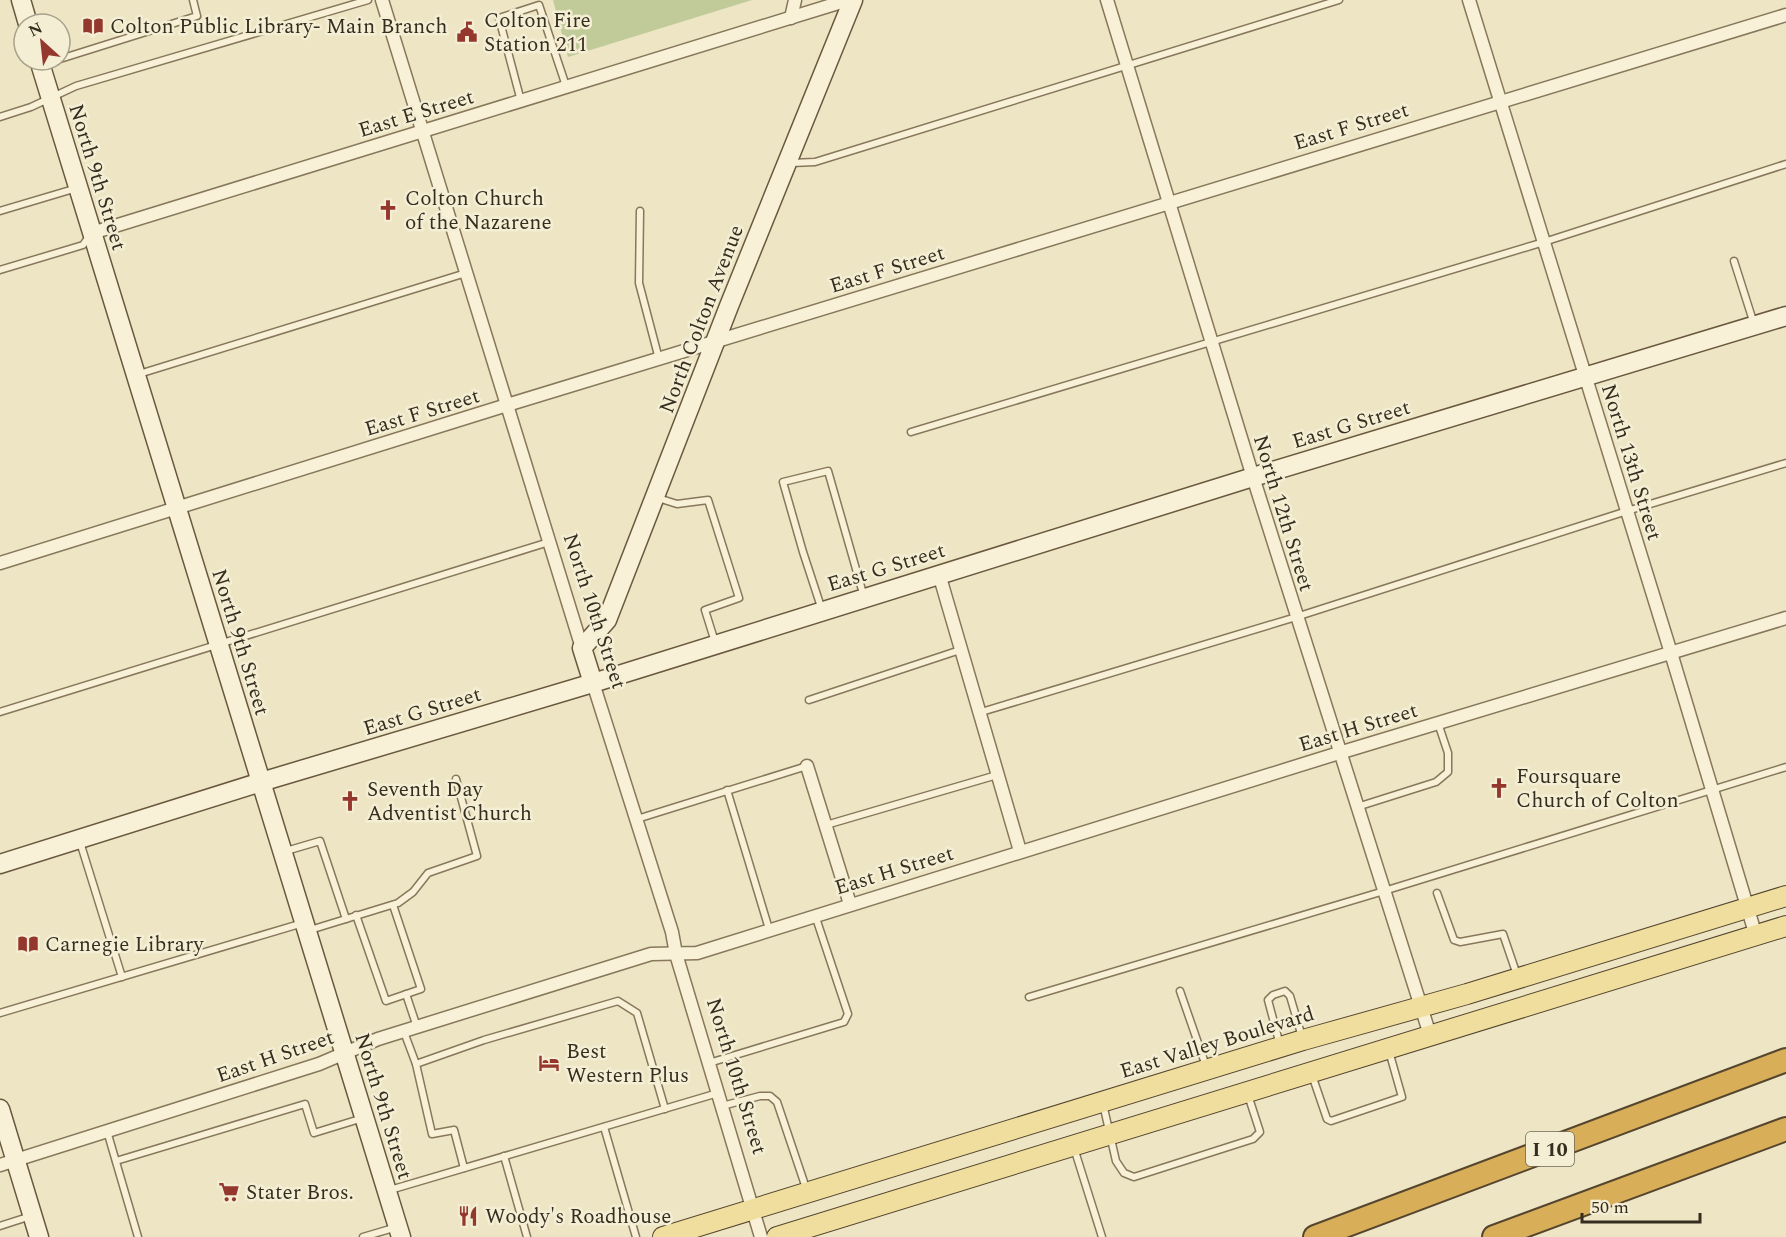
<svg xmlns="http://www.w3.org/2000/svg" width="1786" height="1237" font-family="Spectral,serif">
  <style>
    .green { fill: #c0cb99 }
    .lines { fill: none; stroke-linecap: round; stroke-linejoin: round }
    .lane-casing { stroke: #87775b; stroke-width: 9 }
    .street-casing { stroke: #87775b; stroke-width: 15 }
    .secondary-casing { stroke: #69583e; stroke-width: 21 }
    .primary-casing { stroke: #55452f; stroke-width: 22 }
    .highway-casing { stroke: #55452f; stroke-width: 26 }
    .lane { stroke: #f8f1d7; stroke-width: 6 }
    .street { stroke: #f8f1d7; stroke-width: 12 }
    .secondary { stroke: #f8f1d7; stroke-width: 18 }
    .primary { stroke: #efde9d; stroke-width: 20 }
    .highway { stroke: #d9ae58; stroke-width: 22 }
    .labels { text-anchor: middle; stroke-width: 5; stroke-linejoin: round; paint-order: stroke }
    .shield { fill: #f4eed4; stroke: #706755; stroke-width: 1.5 }
    .shield-label { font-size: 20px; font-weight: bold; fill: #372d1f }
    .poi-label { font-size: 21px; fill: #372d1f; stroke: #f4eed4; text-anchor: start }
    .street-label { font-size: 21px; fill: #372d1f; stroke: #f4eed4 }
  </style>
  <rect width="100%" height="100%" fill="#ede5c4"/>
  <polygon class="green" points="553,0 752,0 568,57"/>
  <g class="lines">
    <g class="lane-casing">
      <g id="lane">
        <polyline points="60,59 197,16 193,0"/>
        <polyline points="42,65 58,60"/>
        <polyline points="521,101 499,18 539,5 566,86"/>
        <polyline points="0,117 31,107 76,86 368,0"/>
        <polyline points="791,163 815,162 1339,0"/>
        <polyline points="0,211 77,188"/>
        <polyline points="640,211 639,283 659,359"/>
        <polyline points="1734,261 1754,324"/>
        <polyline points="0,270 83,245 90,235"/>
        <polyline points="139,374 466,273"/>
        <polyline points="911,432 1544,242 1786,164"/>
        <polyline points="658,498 677,504 708,500 739,598 705,610 715,642"/>
        <polyline points="822,610 803,552 783,482 828,471 864,597"/>
        <polyline points="809,700 960,650"/>
        <polyline points="0,712 549,542"/>
        <polyline points="978,713 1296,617 1627,511 1786,463"/>
        <polyline points="727,790 769,929"/>
        <polyline points="1357,807 1436,782 1448,772 1448,753 1438,723"/>
        <polyline points="637,819 807,766"/>
        <polyline points="826,825 997,775"/>
        <polyline points="80,842 122,977"/>
        <polyline points="286,851 320,841 346,919"/>
        <polyline points="1437,893 1454,940 1460,942 1503,934 1517,975"/>
        <polyline points="356,915 386,1001 421,989 393,905"/>
        <polyline points="310,930 398,903 413,892 428,873 477,856 456,779"/>
        <polyline points="1180,991 1206,1066"/>
        <polyline points="406,994 417,1027"/>
        <polyline points="1029,997 1384,891 1786,767"/>
        <polyline points="0,1013 303,923"/>
        <polyline points="404,1032 416,1064 432,1134 454,1130 464,1168"/>
        <polyline points="1280,1045 1268,1000 1273,995 1285,991 1290,996 1302,1037"/>
        <polyline points="709,1063 844,1022 848,1014 815,915"/>
        <polyline points="416,1064 484,1040 618,1001 637,1013 665,1109"/>
        <polyline points="1312,1075 1327,1119 1331,1121 1402,1097 1389,1051"/>
        <polyline points="1103,1104 1116,1161 1124,1173 1134,1177 1253,1139 1260,1132 1248,1095"/>
        <polyline points="722,1106 760,1096 770,1096 777,1102 807,1191"/>
        <polyline points="604,1127 636,1237"/>
        <polyline points="107,1131 138,1237"/>
        <polyline points="1074,1148 1102,1237"/>
        <polyline points="504,1156 527,1237"/>
        <polyline points="116,1161 305,1104 314,1133 363,1118"/>
        <polyline points="390,1190 718,1093"/>
        <polyline points="0,1226 31,1216"/>
        <polyline points="363,1237 397,1227"/>
      </g>
    </g>
    <g class="street-casing">
      <g id="street">
        <polyline points="382,0 582,648"/>
        <polyline points="1107,0 1253,477 1430,1035"/>
        <polyline points="1469,0 1671,653 1756,936"/>
        <polyline points="791,18 795,0"/>
        <polyline points="92,233 848,0"/>
        <polyline points="0,563 507,405 1786,15"/>
        <polyline points="939,574 1020,851"/>
        <polyline points="593,683 672,932 676,954 761,1237"/>
        <polyline points="807,766 850,904"/>
        <polyline points="0,1165 319,1064 378,1039 651,954 697,953 1339,753 1786,618"/>
      </g>
    </g>
    <g class="secondary-casing">
      <g id="secondary">
        <polyline points="21,0 28,24"/>
        <polyline points="39,60 401,1237"/>
        <polyline points="593,683 582,648 607,620 729,306 853,0"/>
        <polyline points="0,864 261,782 593,683 1253,477 1786,316"/>
        <polyline points="0,1109 39,1237"/>
      </g>
    </g>
    <g class="primary-casing">
      <g id="primary">
        <polyline points="663,1237 1303,1040 1467,994 1786,896"/>
        <polyline points="777,1237 1786,926"/>
      </g>
    </g>
    <g class="highway-casing">
      <g id="highway">
        <polyline points="1315,1237 1786,1060"/>
        <polyline points="1494,1237 1786,1129"/>
      </g>
    </g>
    <use href="#lane" class="lane"/>
    <use href="#street" class="street"/>
    <use href="#secondary" class="secondary"/>
    <use href="#primary" class="primary"/>
    <use href="#highway" class="highway"/>
  </g>
  <defs>
    <g id="library-bare" transform="scale(1.62)"><path d="M-6-4Q-3-5.5-.7-3.5V5Q-3 3-6 4ZM6-4Q3-5.5 .7-3.5V5Q3 3 6 4Z" fill="#94372d" stroke="#f4eed4" stroke-width="2.5" paint-order="stroke"/></g>
    <g id="civic-bare" transform="scale(1.62)"><path d="M-.6-6.5H3V-4.5H.6V-3L4-1V1h2V6H-6V1h2V-1L-.6-3ZM-1.2 2.5V6h2.4V2.5Z" fill="#94372d" stroke="#f4eed4" stroke-width="2.5" paint-order="stroke"/></g>
    <g id="church-bare" transform="scale(1.62)"><path d="M-1.2-6h2.4v3.5h3.3v2.4h-3.3V6h-2.4V-.1h-3.3v-2.4h3.3Z" fill="#94372d" stroke="#f4eed4" stroke-width="2.5" paint-order="stroke"/></g>
    <g id="hotel-bare" transform="scale(1.62)"><path d="M-6-4.5h1.5V1H6V5H4.5V3h-9V5H-6ZM-4 0a1.8 1.8 0 1 1 3.6 0ZM.5 0V-2.5h3Q6-2.5 6 0Z" fill="#94372d" stroke="#f4eed4" stroke-width="2.5" paint-order="stroke"/></g>
    <g id="supermarket-bare" transform="scale(1.62)"><path d="M-6-5.5h2.5l.6 2H6L4.5 2H-2.5L-4.4-4H-6ZM-1.5 3.2a1.3 1.3 0 1 0 .1 0ZM3 3.2a1.3 1.3 0 1 0 .1 0Z" fill="#94372d" stroke="#f4eed4" stroke-width="2.5" paint-order="stroke"/></g>
    <g id="restaurant-bare" transform="scale(1.62)"><path d="M-5-6h1v4h1v-4h1v4h1v-4h1v5L-1.5 .5V6h-2V.5L-5-1ZM5-6V6H3V1.5H1.5Q1.5-4 5-6Z" fill="#94372d" stroke="#f4eed4" stroke-width="2.5" paint-order="stroke"/></g>
  </defs>
  <g fill-rule="evenodd">
    <use href="#library-bare" x="93" y="26"/>
    <use href="#civic-bare" x="467" y="32"/>
    <use href="#church-bare" x="388" y="210"/>
    <use href="#church-bare" x="1499" y="788"/>
    <use href="#church-bare" x="350" y="801"/>
    <use href="#library-bare" x="28" y="944"/>
    <use href="#hotel-bare" x="549" y="1063"/>
    <use href="#supermarket-bare" x="229" y="1192"/>
    <use href="#restaurant-bare" x="468" y="1216"/>
  </g>
  <g class="labels">
    <rect class="shield" x="1526" y="1132" width="48" height="34" rx="4.5"/>
    <g class="shield-label">
      <text x="1550" y="1156">I 10</text>
    </g>
    <g class="poi-label">
      <text x="484" y="27">Colton Fire<tspan x="484" dy="24">Station 211</tspan></text>
      <text x="110" y="33">Colton Public Library- Main Branch</text>
      <text x="405" y="205">Colton Church<tspan x="405" dy="24">of the Nazarene</tspan></text>
      <text x="1516" y="783">Foursquare<tspan x="1516" dy="24">Church of Colton</tspan></text>
      <text x="367" y="796">Seventh Day<tspan x="367" dy="24">Adventist Church</tspan></text>
      <text x="45" y="951">Carnegie Library</text>
      <text x="566" y="1058">Best<tspan x="566" dy="24">Western Plus</tspan></text>
      <text x="246" y="1199">Stater Bros.</text>
      <text x="485" y="1223">Woody's Roadhouse</text>
    </g>
    <g class="street-label">
      <text transform="translate(416 113) rotate(-17)" y="7">East E Street</text>
      <text transform="translate(1351 126) rotate(-17)" y="7">East F Street</text>
      <text transform="translate(98 177) rotate(73)" y="7">North 9th Street</text>
      <text transform="translate(887 269) rotate(-17)" y="7">East F Street</text>
      <text transform="translate(701 319) rotate(-69)" y="7">North Colton Avenue</text>
      <text transform="translate(422 412) rotate(-17)" y="7">East F Street</text>
      <text transform="translate(1351 424) rotate(-17)" y="7">East G Street</text>
      <text transform="translate(1632 462) rotate(73)" y="7">North 13th Street</text>
      <text transform="translate(1284 513) rotate(73)" y="7">North 12th Street</text>
      <text transform="translate(886 567) rotate(-17)" y="7">East G Street</text>
      <text transform="translate(595 611) rotate(72)" y="7">North 10th Street</text>
      <text transform="translate(241 642) rotate(73)" y="7">North 9th Street</text>
      <text transform="translate(422 711) rotate(-17)" y="7">East G Street</text>
      <text transform="translate(1358 727) rotate(-17)" y="7">East H Street</text>
      <text transform="translate(894 870) rotate(-17)" y="7">East H Street</text>
      <text transform="translate(1217 1042) rotate(-17)" y="7">East Valley Boulevard</text>
      <text transform="translate(275 1056) rotate(-19)" y="7">East H Street</text>
      <text transform="translate(737 1076) rotate(73)" y="7">North 10th Street</text>
      <text transform="translate(384 1106) rotate(73)" y="7">North 9th Street</text>
    </g>
  </g>
  <g transform="translate(42 42) rotate(333)"><circle r="28" fill="#f4eed4" stroke="#a8a18c" stroke-width="1.5"/>
  <path d="M0-4.5L10 22L0 15L-10 22Z" fill="#94372d"/>
  <text y="-9" font-size="16" font-weight="bold" text-anchor="middle" fill="#372d1f">N</text>
  </g>
  <path d="M1582 1213v9h118v-9" fill="none" stroke="#372d1f" stroke-width="3"/>
  <text x="1591" y="1213" font-size="18" fill="#372d1f" stroke="#f4eed4" stroke-width="4.5" paint-order="stroke">50 m</text>
</svg>
